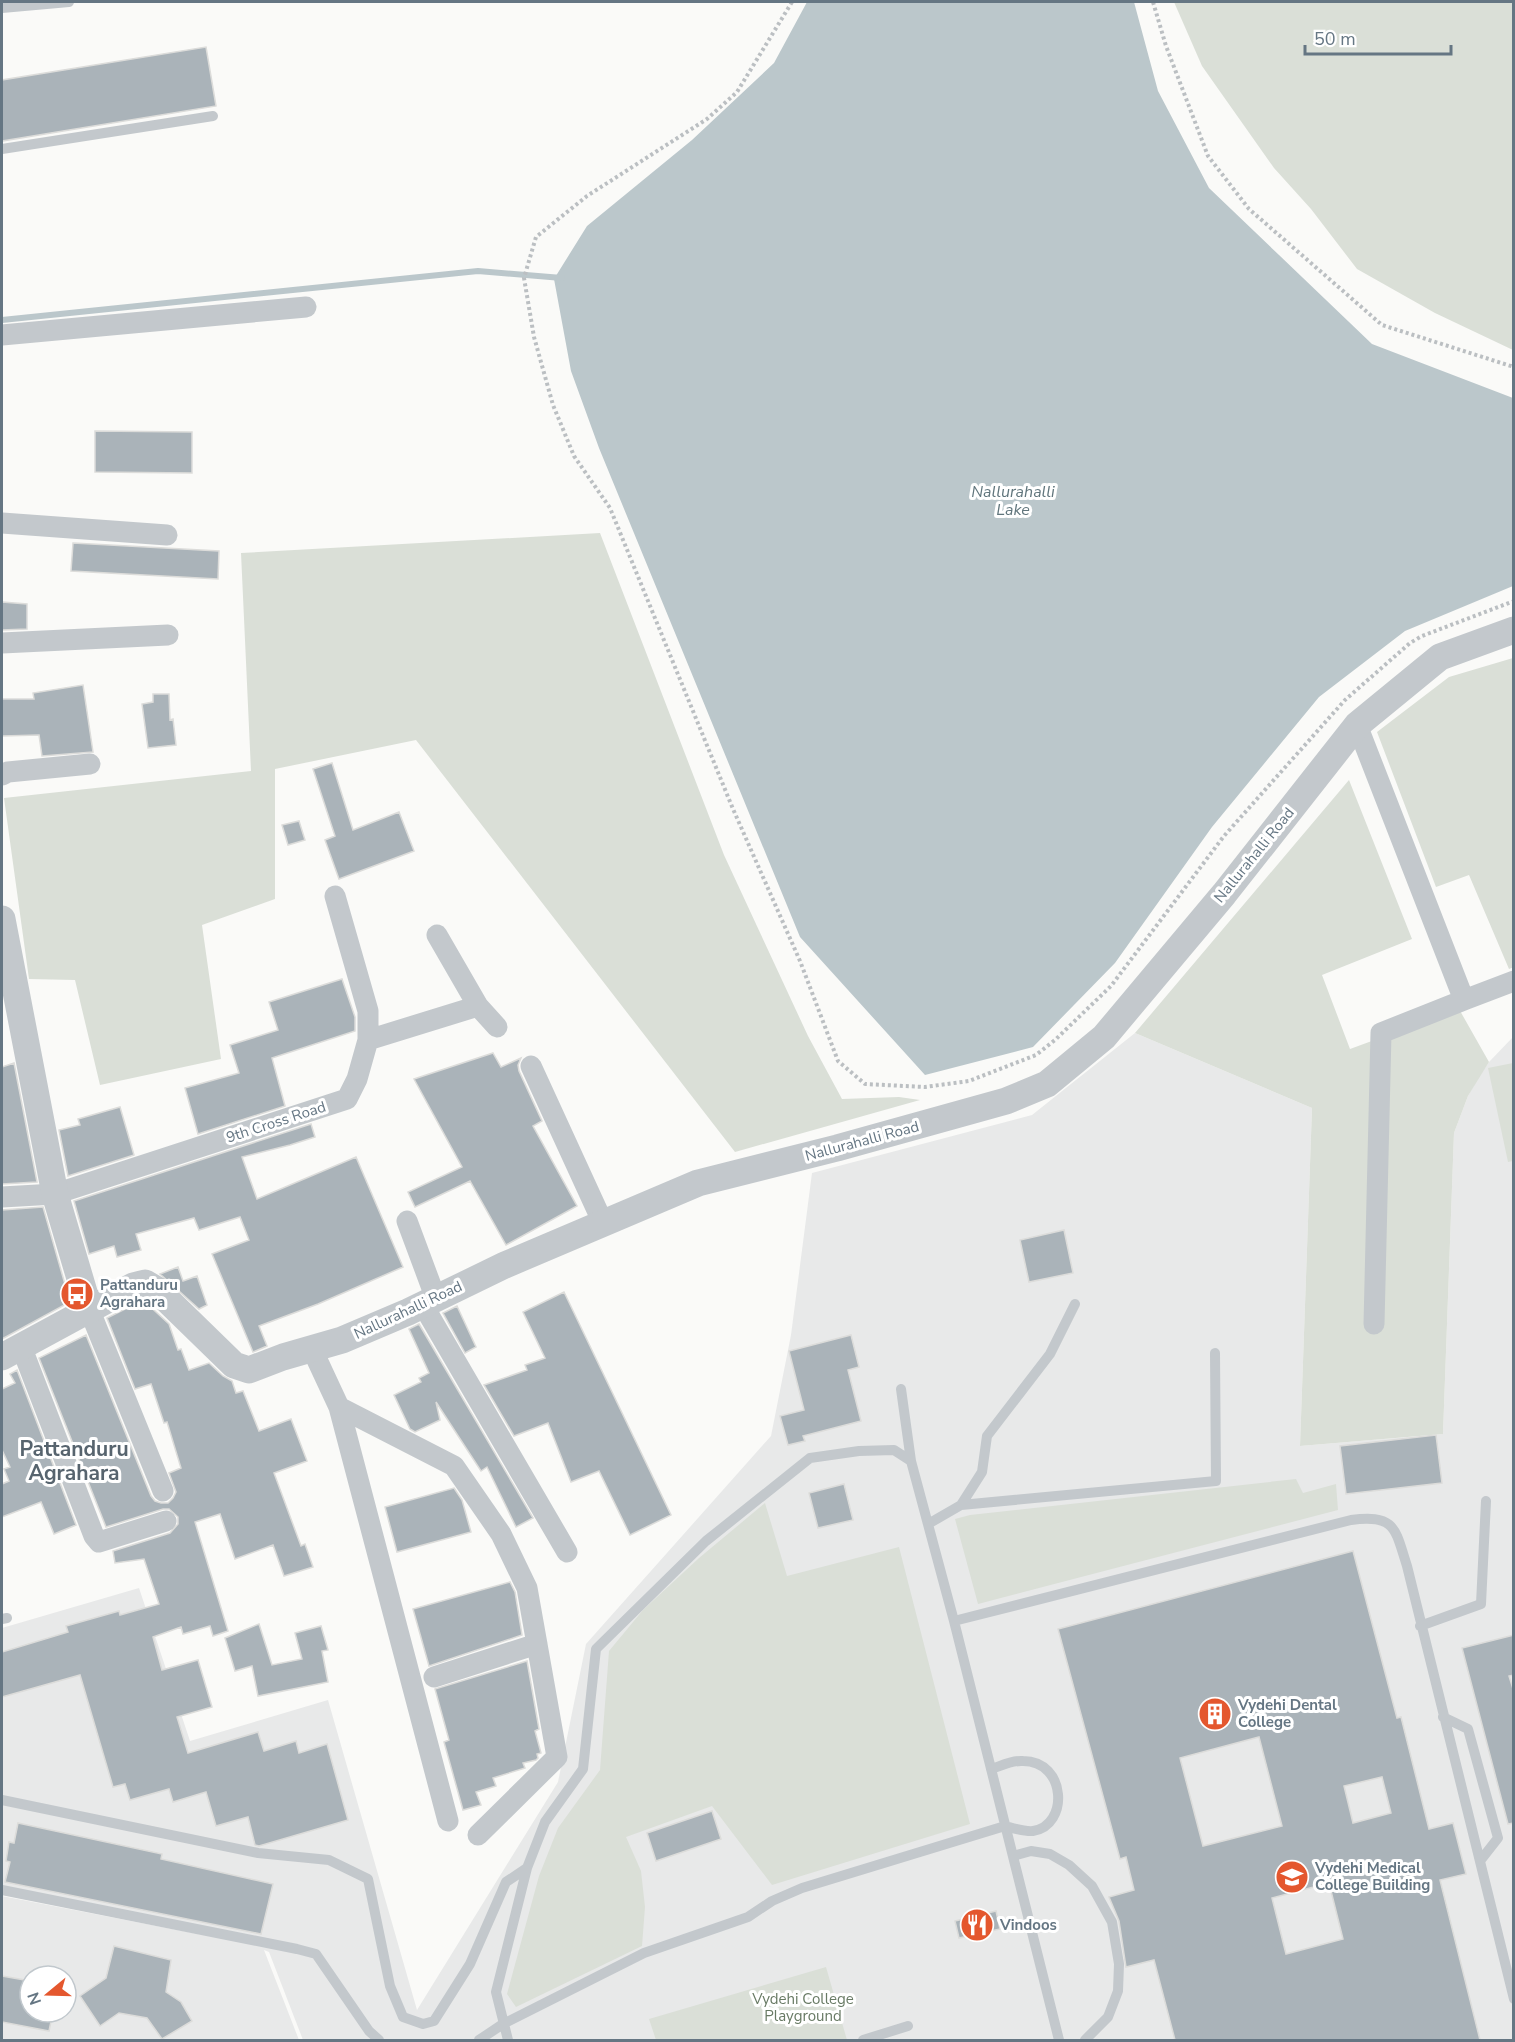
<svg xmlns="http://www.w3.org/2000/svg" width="1515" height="2042" viewBox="0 0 1515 2042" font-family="'Nunito Sans',sans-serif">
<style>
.built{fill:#e8e9e9;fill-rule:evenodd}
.green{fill:#dadfd7}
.water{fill:#bbc7cb}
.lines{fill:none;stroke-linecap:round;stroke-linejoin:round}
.stream{stroke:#bbc7cb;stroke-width:6}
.building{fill:#aab3b9;stroke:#dcdcda;stroke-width:1.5;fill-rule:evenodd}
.path{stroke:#bbbfc2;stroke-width:4;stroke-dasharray:3 3;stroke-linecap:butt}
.service{stroke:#c3c8cc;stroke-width:10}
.minor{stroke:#c3c8cc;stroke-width:21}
.tertiary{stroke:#c3c8cc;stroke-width:27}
.labels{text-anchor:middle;stroke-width:6;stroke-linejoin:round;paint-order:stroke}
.street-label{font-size:15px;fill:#657683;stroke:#fff}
.poi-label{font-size:15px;font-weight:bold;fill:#657683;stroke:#fff;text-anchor:start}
.park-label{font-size:15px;fill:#687a64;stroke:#fff}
.water-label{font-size:16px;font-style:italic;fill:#60757c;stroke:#fff}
.district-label{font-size:21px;font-weight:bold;fill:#57646e;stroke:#fff}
</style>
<rect width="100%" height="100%" fill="#fafaf8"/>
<path class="built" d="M1135,1033L1312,1108L1300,1446L1443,1434L1454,1133L1468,1096L1478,1078L1489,1062L1513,1037V2040H303L269,1952L264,1950L299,2040H2V1896L203,1935L2,1891V1628L139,1588L190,1741L328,1700L417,2010L558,1782L586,1644L771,1436L791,1335L812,1173L1032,1115ZM30,1976H66V2012H30Z"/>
<path class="green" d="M1174,2H1513V350L1435,313L1357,269L1311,209L1274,168L1202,66Z
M600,533L724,855L808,1036L842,1099L899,1097L920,1100L735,1152L416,740L275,769V899L202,925L221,1059L100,1085L75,980L29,979L4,798L251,771L241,553Z
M1513,658L1514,967L1509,969L1469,875L1436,887L1377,732L1449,677Z
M1349,780L1412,939L1322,975L1350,1049L1459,1009L1489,1062L1468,1096L1454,1133L1443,1434L1300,1446L1312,1108L1135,1033Z
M1513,1063V1161L1508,1162L1488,1068Z
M1296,1479L1303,1493L1336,1484L1338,1510L978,1604L955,1519L970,1515Z
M765,1503L787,1576L899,1547L970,1824L772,1885L712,1806L626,1837L641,1871L645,1907L642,1946L516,2007L507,1994L539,1876L558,1828L600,1770L609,1651L643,1610L699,1558Z
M826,1967L847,2040H656L649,2019Z"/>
<path class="water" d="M807,2H1134L1158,91L1209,188L1372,344L1513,398V586L1405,631L1319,697L1212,827L1115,963L1033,1047L925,1075L800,937L599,448L571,371L554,279L587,226L692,140L774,63Z"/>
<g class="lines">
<path class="stream" d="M2,320L478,271L562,278"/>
</g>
<path class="building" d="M206,47L216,106L2,141V80Z
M95,431L192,432V473L95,472Z
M73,543L219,551L218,579L71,571Z
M2,602L27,604V629L2,630Z
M83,685L93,752L42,756L39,735L2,736V699H34L33,693Z
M153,694H169L170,720L173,719L176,745L148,748L142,704L153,702Z
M332,763L353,830L399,812L414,851L339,879L325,840L335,836L313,769Z
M299,821L305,840L288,845L282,825Z
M342,979L355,1017V1031L272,1058L285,1106L198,1134L185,1088L239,1073L230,1045L278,1030L269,1002Z
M493,1053L501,1067L521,1058L518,1065L519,1071L542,1121L533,1126L577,1206L506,1245L470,1181L415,1207L408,1192L462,1167L414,1079Z
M14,1063L37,1182L2,1184V1067Z
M120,1107L134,1155L68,1176L59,1130L80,1125L78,1119Z
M311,1124L315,1137L290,1145L242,1157L257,1199L356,1157L403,1267L318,1304L259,1326L267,1346L253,1352L212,1254L249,1240L240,1217L199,1230L194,1218L136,1234L141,1250L117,1257L114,1246L89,1254L74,1201Z
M43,1207L70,1302L2,1339V1210Z
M1064,1230L1073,1273L1029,1282L1020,1240Z
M178,1267L183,1281L197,1276L207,1305L199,1309L160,1274Z
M564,1292L671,1515L630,1535L599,1471L571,1482L548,1423L514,1436L484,1385L527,1370L525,1365L545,1358L523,1312Z
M143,1300L169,1324L178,1350L181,1349L189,1370L209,1363L223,1376L232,1381L236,1393L243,1391L259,1431L291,1419L307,1461L274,1473L301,1546L305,1544L313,1567L284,1576L273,1545L235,1559L220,1514L195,1522L228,1631L213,1636L210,1626L183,1634L181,1627L153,1637L162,1670L198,1660L212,1707L177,1717L188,1753L258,1732L264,1751L296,1741L299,1753L327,1744L348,1820L259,1846L255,1845L248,1817L216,1826L206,1792L173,1802L169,1789L130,1800L125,1784L113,1787L80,1675L2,1697V1652L68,1632L66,1626L119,1611L120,1615L159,1604L144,1559L115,1563L113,1551L170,1533L178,1524V1517L169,1509H163L106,1527L39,1358L86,1335L151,1496L155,1501L161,1503H168L173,1498L176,1492L169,1473L181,1468L167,1422L164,1423L151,1384L135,1389L107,1318Z
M457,1306L476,1347L465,1353L443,1313Z
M419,1324L533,1518L516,1527L487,1467L481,1471L436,1402L440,1420L415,1432L410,1429L394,1395L421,1382L419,1378L429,1373L409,1329Z
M851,1335L859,1367L848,1370L861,1421L803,1436L805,1441L788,1445L780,1416L804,1410L789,1351Z
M17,1370L76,1525L54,1534L41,1502L2,1517V1484L9,1481L4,1469L10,1467L2,1450V1389L15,1383L10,1374Z
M1436,1435L1442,1483L1346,1494L1340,1446Z
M844,1484L853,1520L818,1528L809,1493Z
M454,1488L462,1500L471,1532L397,1552L385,1507Z
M1353,1551L1397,1718L1401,1717L1429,1829L1453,1823L1466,1874L1440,1880L1480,2040H1175L1154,1960L1126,1967L1119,1921L1109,1897L1134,1890L1126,1857L1120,1859L1058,1629ZM1259,1737L1282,1826L1203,1846L1180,1758ZM1382,1777L1391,1813L1353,1823L1344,1786ZM1329,1883L1343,1939L1286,1954L1272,1898Z
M510,1582L515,1592L522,1635L429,1666L413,1609Z
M259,1624L272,1665L302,1659L295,1633L321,1626L328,1650L322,1651L328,1682L258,1696L252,1666L235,1671L225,1638Z
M1514,1635V1675L1509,1676L1514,1692V1823L1508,1824L1462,1648Z
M527,1661L539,1729L535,1731L541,1753L537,1754L538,1758L536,1760L523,1763L525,1768L493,1778L496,1786L476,1792L481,1805L463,1810L444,1742L449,1740L435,1689Z
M712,1811L721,1839L656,1861L647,1833Z
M18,1823L162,1854L161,1859L273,1884L261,1934L5,1882L10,1862L6,1861L9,1842L14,1843Z
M996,1911L1000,1929L959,1938L955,1921Z
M114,1946L171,1960L166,1992L181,2002L192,2021L162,2039L147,2018L119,2013L100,2026L80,1996L106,1978Z
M2,1976L30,1981V2012H53L49,2031L2,2022Z"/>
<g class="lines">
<path class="path" d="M792,2L737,92L707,119L587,196L536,237L524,278L534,337L553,405L574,456L610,508L733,809L800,961L838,1061L865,1084L925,1087L969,1081L1036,1055L1055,1040L1111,986L1224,836L1345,700L1410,643L1422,636L1514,601
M1153,2L1166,46L1208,156L1249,209L1382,325L1514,367"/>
<path class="service" d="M2,8L69,2
M2,149L213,116
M901,1389L911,1461
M961,1505L982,1472L987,1436L1050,1354L1075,1304
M928,1524L961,1505L1216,1481L1215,1353
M2,1619L7,1618
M954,1621L1351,1520C1396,1514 1395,1529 1407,1566L1514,1999
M1420,1626L1481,1604L1486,1501
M1443,1717L1468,1729L1498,1838L1480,1861
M2,1800L258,1853L329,1860L368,1879L390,1986L403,2017L423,2024L434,2021L470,1964L506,1882L527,1868L545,1822L583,1769L596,1649L706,1541L810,1458L859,1451L894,1450L911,1461L954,1621L1059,2040
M1013,1856L1031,1851L1050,1854L1069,1865L1092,1886L1112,1922L1119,1964L1118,1991L1108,2017L1085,2040
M2,1890L297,1949L316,1954L369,2031L379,2040
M479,2040L503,2024L644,1953L748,1917L772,1901L802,1888L1005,1826C1013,1828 1025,1832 1033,1831C1069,1826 1067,1761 1023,1761C1012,1760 1001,1766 991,1769
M508,2040L496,1992L527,1868
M863,2040L908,2026"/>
<path class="minor" d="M2,335L306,307
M2,523L167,535
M2,643L168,635
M1357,725L1464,1000L1381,1033L1374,1324
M2,775L8,772L90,764
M437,935L478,1006
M1464,1000L1514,981
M368,1040L478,1006L497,1027
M531,1066L603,1223
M2,1197L55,1194L347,1099L357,1079L368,1040V1011L335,896
M407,1221L436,1299
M423,1305L567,1552
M89,1309L163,1491
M21,1346L94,1536L99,1542L166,1521
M312,1349L339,1407L448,1821
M339,1407L454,1466L501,1534L527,1588L557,1757L478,1835
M434,1677L537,1644"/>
<path class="tertiary" d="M2,919L55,1194L89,1309
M2,1357L133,1286L145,1283L157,1290L234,1365L249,1370L283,1357L342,1340L408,1312L505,1265L698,1183L837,1148L1006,1101L1047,1084L1104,1037L1224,894L1357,725L1440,657L1514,630"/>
</g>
<defs>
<g id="bus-disc" transform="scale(1.725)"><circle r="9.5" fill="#e4572e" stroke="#fff"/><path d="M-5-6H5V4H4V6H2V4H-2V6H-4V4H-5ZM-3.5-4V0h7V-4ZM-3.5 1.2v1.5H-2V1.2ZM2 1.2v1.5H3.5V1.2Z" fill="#fff"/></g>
<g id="building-disc" transform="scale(1.725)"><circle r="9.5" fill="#e4572e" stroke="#fff"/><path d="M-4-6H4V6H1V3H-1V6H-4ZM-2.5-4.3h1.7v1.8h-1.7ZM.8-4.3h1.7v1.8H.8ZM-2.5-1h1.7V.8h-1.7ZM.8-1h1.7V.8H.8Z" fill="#fff"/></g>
<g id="university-disc" transform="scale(1.725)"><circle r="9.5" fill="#e4572e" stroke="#fff"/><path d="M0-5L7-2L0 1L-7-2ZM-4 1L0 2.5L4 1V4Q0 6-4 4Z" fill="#fff"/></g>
<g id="restaurant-disc" transform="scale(1.725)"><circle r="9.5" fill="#e4572e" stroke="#fff"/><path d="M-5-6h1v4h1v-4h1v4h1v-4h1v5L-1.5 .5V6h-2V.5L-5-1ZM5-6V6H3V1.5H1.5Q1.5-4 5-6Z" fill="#fff"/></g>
</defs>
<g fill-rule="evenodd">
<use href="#bus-disc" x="77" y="1294"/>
<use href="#building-disc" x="1215" y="1714"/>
<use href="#university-disc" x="1292" y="1877"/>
<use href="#restaurant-disc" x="977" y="1925"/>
</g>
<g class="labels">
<g class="street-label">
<text transform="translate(1254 855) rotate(-51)" y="5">Nallurahalli Road</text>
<text transform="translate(276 1122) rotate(-18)" y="5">9th Cross Road</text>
<text transform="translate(862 1141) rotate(-15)" y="5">Nallurahalli Road</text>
<text transform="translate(408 1310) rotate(-25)" y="5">Nallurahalli Road</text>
</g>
<g class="poi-label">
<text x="100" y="1290">Pattanduru<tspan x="100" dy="17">Agrahara</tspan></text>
<text x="1238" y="1710">Vydehi Dental<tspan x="1238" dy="17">College</tspan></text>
<text x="1315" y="1873">Vydehi Medical<tspan x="1315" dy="17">College Building</tspan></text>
<text x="1000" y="1930">Vindoos</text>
</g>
<g class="park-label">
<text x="803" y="2004">Vydehi College<tspan x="803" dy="17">Playground</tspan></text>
</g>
<g class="water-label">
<text x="1013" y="497">Nallurahalli<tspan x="1013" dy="18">Lake</tspan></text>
</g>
<g class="district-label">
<text x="74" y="1456">Pattanduru<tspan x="74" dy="24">Agrahara</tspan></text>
</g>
</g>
<rect width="1515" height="2042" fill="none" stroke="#657683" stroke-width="6"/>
<g transform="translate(48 1994) rotate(251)"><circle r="28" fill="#ffffff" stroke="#c1c8cd" stroke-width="1.5"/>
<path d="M0-4.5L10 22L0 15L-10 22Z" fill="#e4572e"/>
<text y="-9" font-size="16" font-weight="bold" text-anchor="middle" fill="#657683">N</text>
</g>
<path d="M1305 45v9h146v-9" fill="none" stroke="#657683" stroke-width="3"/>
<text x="1314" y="45" font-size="18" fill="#657683" stroke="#ffffff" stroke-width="4.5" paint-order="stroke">50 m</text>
</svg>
